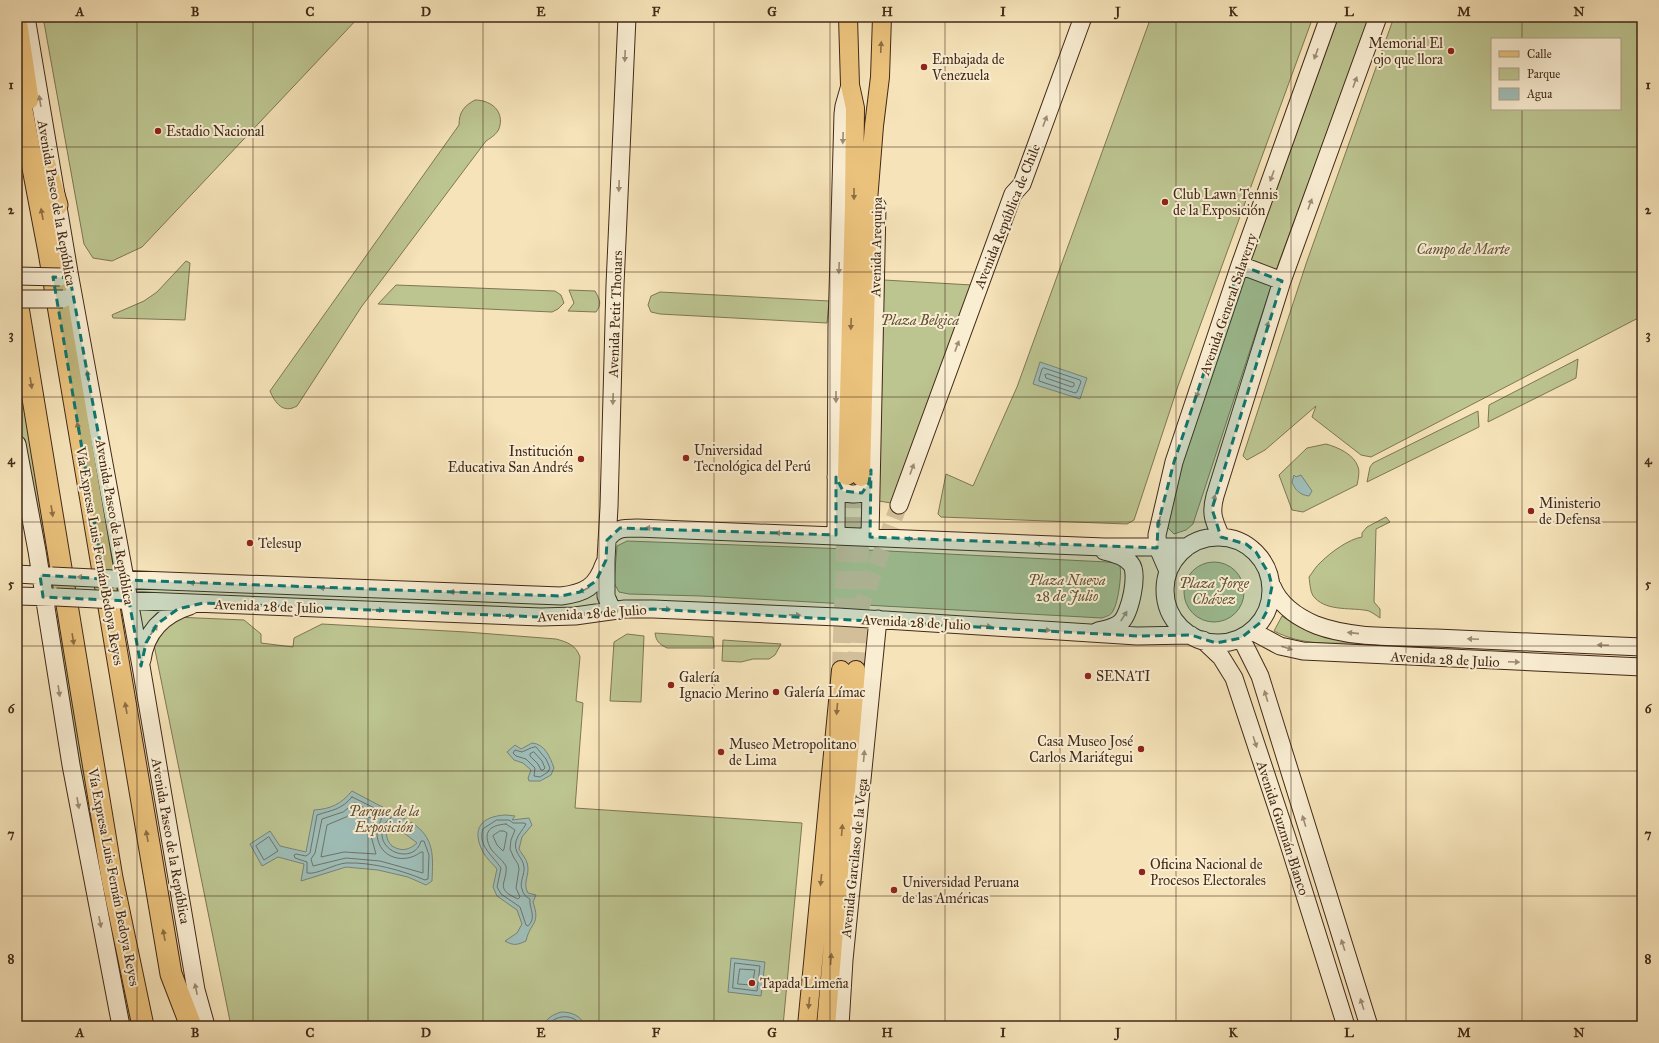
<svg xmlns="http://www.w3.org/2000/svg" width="1659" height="1043" viewBox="0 0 1659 1043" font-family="'IM FELL Great Primer',serif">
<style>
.green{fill:#bcc490;stroke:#7f7654;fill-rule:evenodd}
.water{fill:#9ebdb7;stroke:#798277}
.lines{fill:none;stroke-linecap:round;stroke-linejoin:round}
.shore{stroke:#707367;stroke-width:1}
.secondary-tunnel{stroke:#d2be99;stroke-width:17;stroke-dasharray:17 8;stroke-linecap:butt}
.primary-tunnel{stroke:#d2be99;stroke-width:18;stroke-dasharray:18 9;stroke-linecap:butt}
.secondary-casing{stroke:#422917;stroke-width:19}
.primary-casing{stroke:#422917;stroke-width:20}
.motorway-casing{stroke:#422917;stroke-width:23}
.secondary{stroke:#f9edd2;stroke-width:17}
.primary{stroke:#ebc27c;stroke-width:18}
.motorway{stroke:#ebc27c;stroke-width:21}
.secondary-bridge-casing{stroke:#422917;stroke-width:19;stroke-linecap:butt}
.secondary-bridge{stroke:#f9edd2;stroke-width:17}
.oneway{fill:#8e6e44}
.oneway2{fill:#9e8b74}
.marked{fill:#0f766e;fill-opacity:0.2;stroke:#0f766e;stroke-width:3;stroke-dasharray:8 5;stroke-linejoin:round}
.grid{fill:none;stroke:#422917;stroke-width:1;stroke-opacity:0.55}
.poi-dot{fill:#8f2418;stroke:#f9edd2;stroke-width:1.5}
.labels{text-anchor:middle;stroke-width:4;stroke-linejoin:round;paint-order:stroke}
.poi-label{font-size:14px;fill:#422917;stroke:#f9edd2;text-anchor:start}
.street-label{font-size:14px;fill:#422917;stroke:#f9edd2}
.park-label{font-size:14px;font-style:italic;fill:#605035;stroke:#f9edd2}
.neatline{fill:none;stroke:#422917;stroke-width:1.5}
.grid-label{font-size:13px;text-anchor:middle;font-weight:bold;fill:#422917}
</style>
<rect width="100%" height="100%" fill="#f6e3b9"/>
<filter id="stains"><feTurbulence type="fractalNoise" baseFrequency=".005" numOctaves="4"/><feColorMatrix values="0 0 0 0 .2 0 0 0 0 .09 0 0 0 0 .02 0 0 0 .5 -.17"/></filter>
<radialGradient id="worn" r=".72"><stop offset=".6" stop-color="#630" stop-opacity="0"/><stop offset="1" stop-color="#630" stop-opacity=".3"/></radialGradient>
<path class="green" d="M43,17H359L142,247L112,261L93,258L84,244Z
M1151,17H1313L1178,386L1134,520L1127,524L941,517L938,514L946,474L973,486L1017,387Z
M1338,17H1370L1279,262L1193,524L1186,530L1174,534L1167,527V508L1240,283L1264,224Z
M1394,17H1642V316L1371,457L1361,455L1312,417L1316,406L1265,450L1247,460L1243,456L1306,264ZM1492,39H1620V109H1492Z
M475,100C489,100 503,109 500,125C499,133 492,137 486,141L362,306L297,406C283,414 275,403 270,391L459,125C459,112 464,106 475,100Z
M186,261L190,263L185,320L113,318L112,315L114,314L144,301L157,292Z
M884,280L972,285L891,503L879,501Z
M396,285L555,291L561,295L564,303L558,309L552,312L378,304Z
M569,290L595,291C600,300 602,304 596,312L568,311L574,303Z
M660,292L829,301L827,323L660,314L651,312L648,305L651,296Z
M17,350L53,562H43L20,434L17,419Z
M1578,359L1576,378L1488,422L1489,405Z
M1478,411L1479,427L1367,482L1370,467L1373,463Z
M1326,444C1337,447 1354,454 1358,467C1360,472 1358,480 1357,485L1303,512L1292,510L1279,475L1307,448Z
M1386,517L1390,522L1376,529L1374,602L1380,609V618C1377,616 1373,613 1369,611C1353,607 1328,612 1315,598C1310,594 1310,583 1309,577C1313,572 1316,566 1321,562C1331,552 1349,539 1362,537V533L1367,527Z
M627,541L848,549L1107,562L1116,563L1120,566C1122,575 1118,603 1113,611C1110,616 1107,616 1102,618L701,596L629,594L619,592L614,583L617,546Z
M1184 592a30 30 0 1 1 60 0a30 30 0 1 1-60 0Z
M53,616L63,617L136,1026H127Z
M1282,616C1306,634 1332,639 1361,643C1329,643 1303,646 1274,631Z
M175,617L244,620L261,634V643L293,647L294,638L322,624L466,632L556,639C567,642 576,645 580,657L576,701L583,703L575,808L802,823L783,1026H231L153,640Z
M655,633L713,637L714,648H667C659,644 656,641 655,633Z
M627,634L644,636L641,702L610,701L614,642Z
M723,640L781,644L775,655L769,659H753L741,662L722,661Z"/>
<path class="water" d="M1040,362L1087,378L1080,399L1033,384Z
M1294,475L1296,477L1301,475L1312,491L1309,496C1300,495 1295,490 1292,482Z
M532,743C545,744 550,757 554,768L551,775L540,781H529L528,778L531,770L523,763L514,760L507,752L515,745L521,749Z
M352,791L407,820L400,830L390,823C385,831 385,839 392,846C402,852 409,850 417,843L404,833L411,822C435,838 433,855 432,881L426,885L408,877L378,870L346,867L301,881L304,864L278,857L262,866L250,844L270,831L280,846L306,852L314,810C331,809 341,804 352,791Z
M506,815L515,816L512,820L529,818L532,825L522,837L519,849C523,856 528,860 528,869C528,878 523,884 528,893L536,895L533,902C541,925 530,922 526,941C517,945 514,946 505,941L517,933L522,924L517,910L497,896L493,887L497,869C493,864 486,858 483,852C471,829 481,816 506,815Z
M731,958L765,962L761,996L728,992Z
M561,1012C573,1012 580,1016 586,1026H543C547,1018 552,1015 561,1012Z"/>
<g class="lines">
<path class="shore" d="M1044,368L1080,380L1081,382L1077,392L1075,393L1039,381V379L1042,369Z
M1048,374L1074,383V386L1072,387L1046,378L1045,375Z
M536,747L546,759L550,768L548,772L540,777L534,776L535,768L526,759L516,756L513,753L515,750L522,752L531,748Z
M534,752L542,761L545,768L543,770H541L538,764L530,756V754Z
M352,797L391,816V818C387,820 385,823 383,827C375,853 415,865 421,841H424L429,855L428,879L425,880C401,870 372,862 346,863C334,864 317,875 307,873V862L295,858L294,855L296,854L306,856L310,853L317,815C332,810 341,810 352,797Z
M355,803L382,817C380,823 377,828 377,835C379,858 404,865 421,852H423V873L380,861L346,858L313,866L311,859L315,853L322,819L343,812Z
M356,810L374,820L371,836L376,854L344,852L321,857L327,825L346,817Z
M497,820H509L513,823H524L526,824C523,830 518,834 516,841C513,853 523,857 524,867C525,874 519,883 522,889C523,894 526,897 530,899C529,909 537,917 528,926L526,925L520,907L501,894L497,887L501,868C493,856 477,845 483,829Z
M506,824L515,830L511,840L510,849L514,858L518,864L519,869L516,888L520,897L518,899C493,888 508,883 506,866C502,859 495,855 491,849C482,833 489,825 506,824Z
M500,831H504L507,833L504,849L503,851L497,845L493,836Z
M269,837L278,851L264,860L256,846Z
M735,963L760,966L757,991L733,988Z
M740,969L755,970L752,985L738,984Z
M547,1026C556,1014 573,1013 582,1026"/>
<path class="secondary-tunnel" d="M859,612L899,505"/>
<path class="primary-tunnel" d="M841,670L847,477
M856,670L859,612L861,478"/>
<g class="secondary-casing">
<path id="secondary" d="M26,17L70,278L141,666L196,990L206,1026
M1240,265L1282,281
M17,444L37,551L71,765L121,1026
M836,477C837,481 838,486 841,489C844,492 848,494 852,494C864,495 869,486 870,476
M899,505L1013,194L1022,184L1083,17
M836,535L837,327L843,114L844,106L850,85
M1165 590a53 53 0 1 1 106 0a53 53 0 1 1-106 0Z
M870,537L877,206
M1221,537C1214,521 1210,514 1215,496L1282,281L1378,17
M607,540C615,528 623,528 637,528L1104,547H1187
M1168,571L1158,548L1157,535L1174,462L1240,265L1329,17
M17,574L51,576
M114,579L561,596C585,593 596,587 604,564
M1272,586C1280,606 1297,617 1316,625C1353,639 1397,636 1436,638C1505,641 1573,644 1642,647
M17,596L54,597
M117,600L541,617L575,616L625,609H653L838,617L1137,636L1191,635
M612,610L606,596V560L609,507L615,285L627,17
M1098,631C1106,629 1115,628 1121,622C1130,613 1139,574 1131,564C1125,556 1113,553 1104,551
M1252,631L1280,646L1303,651L1642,667
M1241,638L1260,676L1369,1026
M1203,640L1221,657L1234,678L1287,838L1346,1026
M142,660C146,631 164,614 190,606
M840,1026L844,960L878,619"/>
</g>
<g class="primary-casing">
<path id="primary" d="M847,476L854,205L855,108L850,85L848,17
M861,477L868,201L874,126L880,77L882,17
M807,1026L841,670
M826,1026L856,670"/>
</g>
<g class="motorway-casing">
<path id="motorway" d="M17,26L28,99
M17,84L49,252L171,974L191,1026
M43,158L57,205
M17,301L112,878L143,1026"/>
</g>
<use href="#secondary" class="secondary"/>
<use href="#primary" class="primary"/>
<use href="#motorway" class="motorway"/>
<g class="secondary-bridge-casing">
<path id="secondary-bridge" d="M17,276L60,277
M17,299H63
M52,576L114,579
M56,597L117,600"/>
</g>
<use href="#secondary-bridge" class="secondary-bridge"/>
</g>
<defs><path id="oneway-solid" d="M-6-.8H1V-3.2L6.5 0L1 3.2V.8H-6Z"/></defs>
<g class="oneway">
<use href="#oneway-solid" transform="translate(881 47) rotate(-87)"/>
<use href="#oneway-solid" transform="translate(854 194) rotate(90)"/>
<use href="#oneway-solid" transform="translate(42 214) rotate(-101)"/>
<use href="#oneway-solid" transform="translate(851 324) rotate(92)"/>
<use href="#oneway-solid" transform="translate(31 383) rotate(81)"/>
<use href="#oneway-solid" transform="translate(78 428) rotate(-100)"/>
<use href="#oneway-solid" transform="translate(52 511) rotate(81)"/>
<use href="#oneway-solid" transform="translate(73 639) rotate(81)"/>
<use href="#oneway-solid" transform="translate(126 708) rotate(-100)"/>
<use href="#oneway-solid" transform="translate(837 709) rotate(95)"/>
<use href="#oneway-solid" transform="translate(842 830) rotate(-85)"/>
<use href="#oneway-solid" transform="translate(147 836) rotate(-100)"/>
<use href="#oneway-solid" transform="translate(821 880) rotate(96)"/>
<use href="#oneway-solid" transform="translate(164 935) rotate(-100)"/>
<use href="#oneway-solid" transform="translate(831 959) rotate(-85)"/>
<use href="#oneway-solid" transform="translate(809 1003) rotate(96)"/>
</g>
<g class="oneway2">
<use href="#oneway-solid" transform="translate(1316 54) rotate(110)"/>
<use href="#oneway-solid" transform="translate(625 56) rotate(92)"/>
<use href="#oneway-solid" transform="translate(1355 82) rotate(-70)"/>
<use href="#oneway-solid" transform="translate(40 101) rotate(-99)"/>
<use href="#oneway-solid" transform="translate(1045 121) rotate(-70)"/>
<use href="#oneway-solid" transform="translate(843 138) rotate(92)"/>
<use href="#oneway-solid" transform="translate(1272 176) rotate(110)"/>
<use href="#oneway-solid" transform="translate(619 186) rotate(92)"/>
<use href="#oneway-solid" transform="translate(1310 204) rotate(-70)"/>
<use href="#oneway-solid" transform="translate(839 268) rotate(92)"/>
<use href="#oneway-solid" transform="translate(1267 327) rotate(-72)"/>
<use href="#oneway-solid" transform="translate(957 346) rotate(-70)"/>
<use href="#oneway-solid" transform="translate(88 376) rotate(-100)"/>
<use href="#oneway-solid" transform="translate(1198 392) rotate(109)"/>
<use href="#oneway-solid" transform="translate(836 397) rotate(90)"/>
<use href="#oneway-solid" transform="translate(613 399) rotate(92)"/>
<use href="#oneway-solid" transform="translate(912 469) rotate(-70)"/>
<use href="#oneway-solid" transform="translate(1214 500) rotate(-76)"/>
<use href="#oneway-solid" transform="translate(1159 522) rotate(102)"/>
<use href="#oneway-solid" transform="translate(651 528) rotate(-178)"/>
<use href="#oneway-solid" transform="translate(781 533) rotate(-178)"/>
<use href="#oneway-solid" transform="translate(911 539) rotate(-178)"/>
<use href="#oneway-solid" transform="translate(1041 544) rotate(-178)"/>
<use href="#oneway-solid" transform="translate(83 577) rotate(-177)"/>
<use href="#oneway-solid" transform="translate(195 583) rotate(-178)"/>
<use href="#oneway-solid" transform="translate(325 588) rotate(-178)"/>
<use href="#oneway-solid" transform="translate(584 590) rotate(154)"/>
<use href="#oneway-solid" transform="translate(455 592) rotate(-178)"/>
<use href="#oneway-solid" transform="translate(665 609) rotate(2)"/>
<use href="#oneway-solid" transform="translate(378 610) rotate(2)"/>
<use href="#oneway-solid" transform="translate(795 615) rotate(2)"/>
<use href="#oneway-solid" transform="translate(508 616) rotate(2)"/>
<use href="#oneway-solid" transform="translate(1124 616) rotate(-58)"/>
<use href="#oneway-solid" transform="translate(986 626) rotate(4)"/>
<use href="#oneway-solid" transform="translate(154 630) rotate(-54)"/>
<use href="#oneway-solid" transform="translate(1045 630) rotate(4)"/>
<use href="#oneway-solid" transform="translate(1353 633) rotate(-174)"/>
<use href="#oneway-solid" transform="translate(1473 639) rotate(-177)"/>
<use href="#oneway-solid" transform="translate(1603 645) rotate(-177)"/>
<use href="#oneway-solid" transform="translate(1287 648) rotate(17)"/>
<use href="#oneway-solid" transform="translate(1514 662) rotate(3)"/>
<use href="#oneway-solid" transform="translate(59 691) rotate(81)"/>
<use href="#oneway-solid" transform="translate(1266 696) rotate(-107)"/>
<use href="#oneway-solid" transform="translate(1255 742) rotate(72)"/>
<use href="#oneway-solid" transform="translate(864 756) rotate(-85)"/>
<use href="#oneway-solid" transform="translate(78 803) rotate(80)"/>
<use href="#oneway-solid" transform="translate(1304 821) rotate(-107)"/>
<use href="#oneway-solid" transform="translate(100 922) rotate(79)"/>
<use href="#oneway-solid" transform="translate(1343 945) rotate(-108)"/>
<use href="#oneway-solid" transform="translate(196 989) rotate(-102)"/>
<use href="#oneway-solid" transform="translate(1362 1004) rotate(-108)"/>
</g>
<path class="marked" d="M1240,265L1282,281L1212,509L1221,537L1246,544L1256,552L1269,574L1272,586L1267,611L1261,622L1241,638L1216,643L1191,635L1137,636L653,609L541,617L203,603L178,609L157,624L146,643L141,666L129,601L43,597L40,575L104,579L53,277L70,278L125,580L561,596L580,592L596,581L606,560L607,540L620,528L836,535V477L843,491L862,493L869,483L871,470L870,537L1157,548L1158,524L1174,462Z"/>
<path class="grid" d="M137,17V1026M253,17V1026M368,17V1026M483,17V1026M599,17V1026M714,17V1026M830,17V1026M945,17V1026M1060,17V1026M1176,17V1026M1291,17V1026M1406,17V1026M1522,17V39M1522,109V1026M17,147H1642M17,272H1642M17,397H1642M17,522H1642M17,646H1642M17,771H1642M17,896H1642"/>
<g class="poi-dot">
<circle cx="1451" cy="51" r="4"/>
<circle cx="924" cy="67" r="4"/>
<circle cx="158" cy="131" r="4"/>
<circle cx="1165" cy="202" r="4"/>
<circle cx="686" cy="458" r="4"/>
<circle cx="581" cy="459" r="4"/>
<circle cx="1531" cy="511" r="4"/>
<circle cx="250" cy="543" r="4"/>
<circle cx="1088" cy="676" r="4"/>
<circle cx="671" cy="685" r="4"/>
<circle cx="776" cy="692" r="4"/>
<circle cx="1141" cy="749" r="4"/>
<circle cx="721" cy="752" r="4"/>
<circle cx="1142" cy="872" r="4"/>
<circle cx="894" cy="890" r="4"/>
<circle cx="752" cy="983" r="4"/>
</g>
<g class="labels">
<g class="poi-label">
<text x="1443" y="48" text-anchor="end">Memorial El<tspan x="1443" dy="16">ojo que llora</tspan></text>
<text x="932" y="64">Embajada de<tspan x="932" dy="16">Venezuela</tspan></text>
<text x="166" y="136">Estadio Nacional</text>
<text x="1173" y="199">Club Lawn Tennis<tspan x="1173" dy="16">de la Exposición</tspan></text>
<text x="694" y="455">Universidad<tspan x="694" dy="16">Tecnológica del Perú</tspan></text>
<text x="573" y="456" text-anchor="end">Institución<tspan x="573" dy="16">Educativa San Andrés</tspan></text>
<text x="1539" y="508">Ministerio<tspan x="1539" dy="16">de Defensa</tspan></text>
<text x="258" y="548">Telesup</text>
<text x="1096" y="681">SENATI</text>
<text x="679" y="682">Galería<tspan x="679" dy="16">Ignacio Merino</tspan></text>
<text x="784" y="697">Galería Límac</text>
<text x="1133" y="746" text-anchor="end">Casa Museo José<tspan x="1133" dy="16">Carlos Mariátegui</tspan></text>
<text x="729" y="749">Museo Metropolitano<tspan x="729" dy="16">de Lima</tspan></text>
<text x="1150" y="869">Oficina Nacional de<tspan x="1150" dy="16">Procesos Electorales</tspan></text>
<text x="902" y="887">Universidad Peruana<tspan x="902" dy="16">de las Américas</tspan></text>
<text x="760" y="988">Tapada Limeña</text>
</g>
<g class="street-label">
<text transform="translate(57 203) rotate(80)" y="5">Avenida Paseo de la República</text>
<text transform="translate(1007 216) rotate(-68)" y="5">Avenida República de Chile</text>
<text transform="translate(876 247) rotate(-89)" y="5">Avenida Arequipa</text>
<text transform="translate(1228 304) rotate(-71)" y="5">Avenida General Salaverry</text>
<text transform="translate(615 314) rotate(-88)" y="5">Avenida Petit Thouars</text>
<text transform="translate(115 522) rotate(80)" y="5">Avenida Paseo de la República</text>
<text transform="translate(100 556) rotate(80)" y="5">Vía Expresa Luis Fernán Bedoya Reyes</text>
<text transform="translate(269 606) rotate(2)" y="5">Avenida 28 de Julio</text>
<text transform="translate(592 613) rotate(-4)" y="5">Avenida 28 de Julio</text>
<text transform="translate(916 622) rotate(3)" y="5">Avenida 28 de Julio</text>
<text transform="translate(1445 659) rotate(3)" y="5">Avenida 28 de Julio</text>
<text transform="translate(1283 828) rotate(72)" y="5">Avenida Guzmán Blanco</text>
<text transform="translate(171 841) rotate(80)" y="5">Avenida Paseo de la República</text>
<text transform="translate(854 858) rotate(-84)" y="5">Avenida Garcilaso de la Vega</text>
<text transform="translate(114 877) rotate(79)" y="5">Vía Expresa Luis Fernán Bedoya Reyes</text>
</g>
<g class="park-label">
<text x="1463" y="254">Campo de Marte</text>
<text x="920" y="325">Plaza Belgica</text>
<text x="1067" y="585">Plaza Nueva<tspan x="1067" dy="16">28 de Julio</tspan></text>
<text x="1214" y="588">Plaza Jorge<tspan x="1214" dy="16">Chávez</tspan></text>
<text x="384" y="816">Parque de la<tspan x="384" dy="16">Exposición</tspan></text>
</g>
</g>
<rect width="1659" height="1043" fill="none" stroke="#f6e3b9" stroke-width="44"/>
<rect x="1491" y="38" width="130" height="72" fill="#f9edd2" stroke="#b09f87"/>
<rect x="1499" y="51" width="20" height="6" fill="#ebc27c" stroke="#b09f87"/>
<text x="1527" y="58" font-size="12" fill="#422917">Calle</text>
<rect x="1499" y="68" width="20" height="12" fill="#bcc490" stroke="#b09f87"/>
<text x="1527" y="78" font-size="12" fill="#422917">Parque</text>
<rect x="1499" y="88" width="20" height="12" fill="#9ebdb7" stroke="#b09f87"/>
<text x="1527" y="98" font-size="12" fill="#422917">Agua</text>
<rect x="22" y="22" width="1615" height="999" class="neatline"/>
<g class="grid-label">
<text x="80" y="16">A</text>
<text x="195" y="16">B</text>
<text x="310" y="16">C</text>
<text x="426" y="16">D</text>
<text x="541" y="16">E</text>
<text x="656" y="16">F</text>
<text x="772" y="16">G</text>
<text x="887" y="16">H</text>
<text x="1003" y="16">I</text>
<text x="1118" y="16">J</text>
<text x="1233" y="16">K</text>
<text x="1349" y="16">L</text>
<text x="1464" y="16">M</text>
<text x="1579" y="16">N</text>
<text x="11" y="89">1</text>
<text x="1648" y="89">1</text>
<text x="11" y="214">2</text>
<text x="1648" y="214">2</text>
<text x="11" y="339">3</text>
<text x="1648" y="339">3</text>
<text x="11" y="464">4</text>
<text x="1648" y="464">4</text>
<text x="11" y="588">5</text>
<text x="1648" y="588">5</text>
<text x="11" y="713">6</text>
<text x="1648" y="713">6</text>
<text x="11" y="838">7</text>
<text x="1648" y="838">7</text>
<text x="11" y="963">8</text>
<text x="1648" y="963">8</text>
<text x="80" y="1037">A</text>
<text x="195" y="1037">B</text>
<text x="310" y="1037">C</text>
<text x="426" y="1037">D</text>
<text x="541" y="1037">E</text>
<text x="656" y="1037">F</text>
<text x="772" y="1037">G</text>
<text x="887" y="1037">H</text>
<text x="1003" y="1037">I</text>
<text x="1118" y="1037">J</text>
<text x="1233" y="1037">K</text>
<text x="1349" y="1037">L</text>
<text x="1464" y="1037">M</text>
<text x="1579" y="1037">N</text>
</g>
<rect width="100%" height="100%" filter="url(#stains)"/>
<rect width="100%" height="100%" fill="url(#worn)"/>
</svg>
